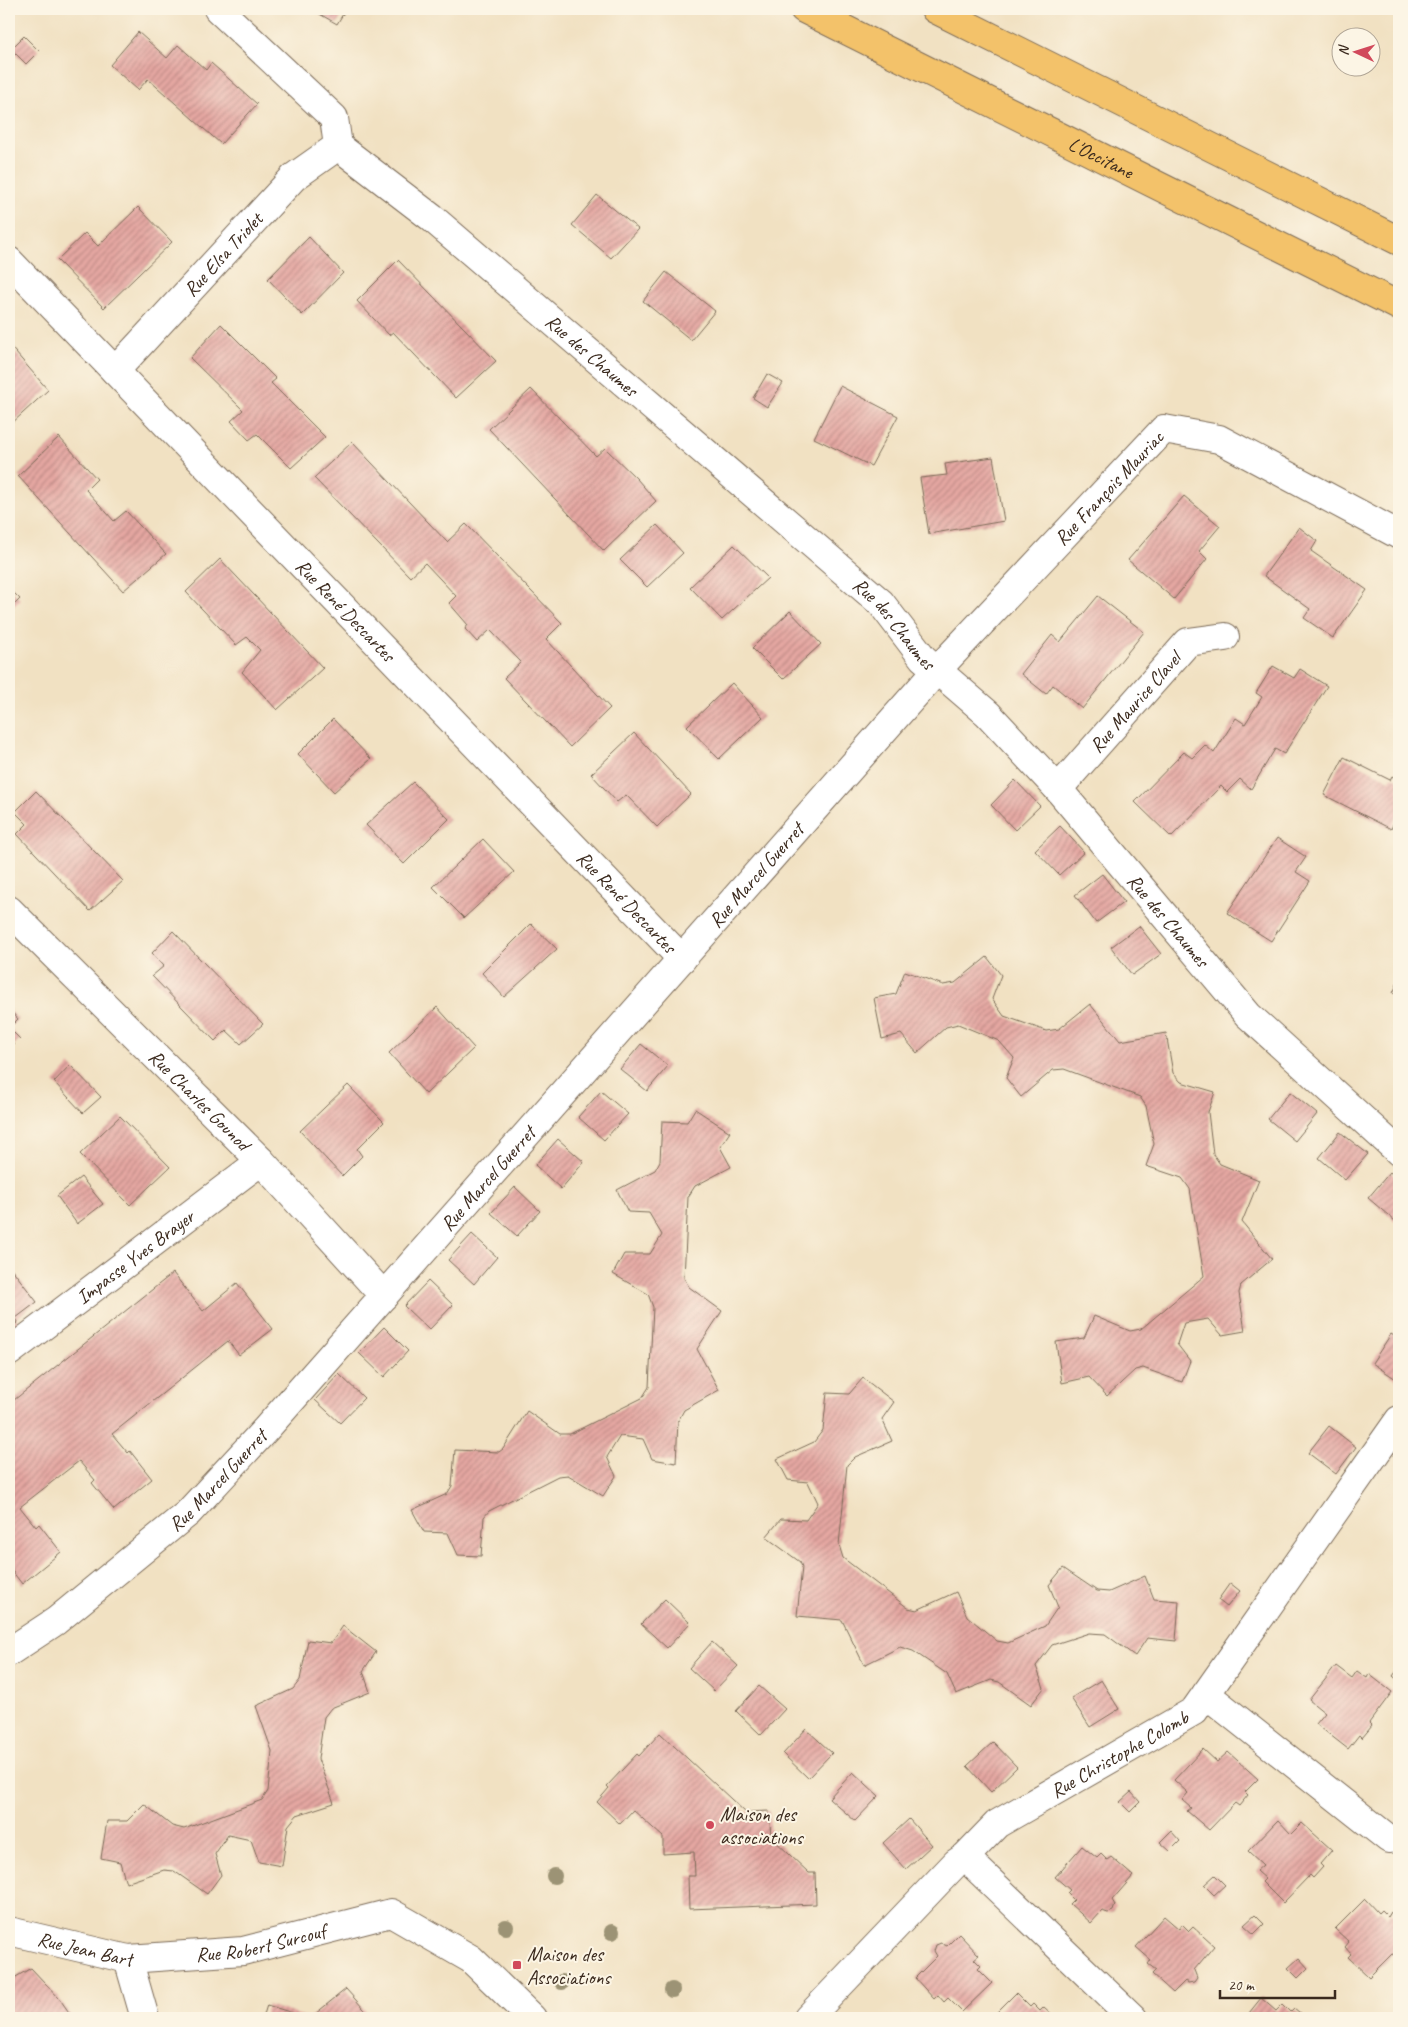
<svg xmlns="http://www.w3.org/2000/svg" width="1408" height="2027" viewBox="0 0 1408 2027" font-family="Caveat,sans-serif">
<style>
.building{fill:url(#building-hatch)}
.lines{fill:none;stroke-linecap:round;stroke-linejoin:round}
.minor-casing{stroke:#7b6a57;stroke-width:30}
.highway-casing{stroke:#7b6a57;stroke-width:30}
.minor{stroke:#fff;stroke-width:28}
.highway{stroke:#f3c26a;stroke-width:28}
.tree{fill:#9c9374}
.poi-dot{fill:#d1495b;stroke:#fcf5e5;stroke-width:2}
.labels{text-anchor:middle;stroke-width:4;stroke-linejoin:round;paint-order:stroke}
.street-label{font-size:20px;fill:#3b2a1e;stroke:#fcf5e5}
.poi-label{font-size:20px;fill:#3b2a1e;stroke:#fcf5e5;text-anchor:start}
</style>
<defs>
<pattern id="building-hatch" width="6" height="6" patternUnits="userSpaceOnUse" patternTransform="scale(1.25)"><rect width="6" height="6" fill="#e5a7a2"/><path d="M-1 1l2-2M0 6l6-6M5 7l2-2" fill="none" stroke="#bb8883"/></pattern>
</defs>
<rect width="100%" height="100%" fill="#fcf5e5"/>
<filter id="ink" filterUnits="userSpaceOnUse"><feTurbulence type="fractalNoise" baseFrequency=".02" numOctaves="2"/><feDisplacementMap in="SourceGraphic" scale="10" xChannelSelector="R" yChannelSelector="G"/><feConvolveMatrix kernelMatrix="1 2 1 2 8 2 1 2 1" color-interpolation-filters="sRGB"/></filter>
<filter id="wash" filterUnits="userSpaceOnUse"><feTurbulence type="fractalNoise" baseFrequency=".0096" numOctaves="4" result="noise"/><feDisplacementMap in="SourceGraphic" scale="20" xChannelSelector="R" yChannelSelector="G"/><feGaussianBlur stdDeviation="1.12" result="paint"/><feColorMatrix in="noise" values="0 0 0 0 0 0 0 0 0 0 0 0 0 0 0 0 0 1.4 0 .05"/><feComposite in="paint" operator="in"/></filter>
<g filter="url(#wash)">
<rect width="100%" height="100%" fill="#f1e1c2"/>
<g id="blocks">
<path class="building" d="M311,9H346L337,24Z
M138,32L167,58L178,45L206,70L211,63L257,104L221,144L148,79L138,90L110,65Z
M24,36L39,51L26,64L11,49Z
M597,195L638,229L611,258L572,225Z
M138,207L172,242L104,308L57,260L85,233L98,246Z
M309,237L343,273L302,315L268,279Z
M398,260L496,361L456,398L393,332L389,335L357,301Z
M666,272L715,311L691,340L643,301Z
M221,324L276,379L271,383L325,437L291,468L257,434L249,440L231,421L243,410L190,358Z
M9,345L48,390L10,425L9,423Z
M767,374L783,383L767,407L753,398Z
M840,386L898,416L871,466L814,438Z
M531,389L596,456L605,448L637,479L656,501L604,551L489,429Z
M59,437L97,479L86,490L99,504L114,521L126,511L166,554L123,591L18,476Z
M352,442L447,542L466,524L562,623L546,639L610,708L570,747L504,678L521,662L490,630L477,642L465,629L468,625L449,603L456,596L425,563L410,577L314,478Z
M993,457L1004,521L929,534L920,478L947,475L945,464Z
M1184,496L1220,526L1199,551L1207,559L1174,599L1128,560Z
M657,525L683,553L647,587L620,560Z
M1299,527L1317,541L1311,551L1367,590L1333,638L1304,618L1310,609L1264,576Z
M734,545L768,578L722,620L690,587Z
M220,559L323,668L277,710L242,672L260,650L247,637L236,645L186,592Z
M9,588L20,599L9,610Z
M1098,596L1144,632L1082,709L1053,685L1046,694L1021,674L1052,635L1060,642Z
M790,611L821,644L783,679L752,648Z
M1273,666L1294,678L1300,669L1327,686L1284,754L1275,749L1251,789L1240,779L1227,792L1221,786L1171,837L1135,802L1184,752L1192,758L1205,745L1214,753L1236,718L1245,724L1262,697L1256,693Z
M732,683L763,717L719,759L687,726Z
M333,719L371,759L334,792L298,754Z
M634,733L691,794L657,827L626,795L617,802L591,774Z
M1344,757L1390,780L1392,776L1399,780V812L1391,829L1324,795Z
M1015,780L1040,806L1015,830L991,805Z
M413,782L449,819L404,864L366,825Z
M36,791L123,881L90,911L17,834L27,824L15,812Z
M1060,826L1084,852L1059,875L1035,850Z
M1277,838L1306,857L1296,872L1310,881L1271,941L1227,913Z
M483,839L514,872L464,918L433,887Z
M1102,874L1124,902L1096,923L1075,895Z
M531,924L557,949L504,997L482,973Z
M1139,926L1161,954L1132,975L1111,947Z
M173,931L263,1024L241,1044L226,1030L215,1041L152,976L164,966L152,953Z
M987,957L1001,975L992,999L1004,1016L1046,1031L1059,1029L1090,1004L1120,1041L1166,1033L1173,1073L1181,1082L1215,1092L1208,1112L1213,1154L1220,1164L1259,1180L1242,1222L1272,1259L1241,1285L1239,1293L1245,1331L1222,1335L1208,1319L1184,1323L1177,1344L1190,1361L1182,1382L1143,1368L1135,1370L1107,1396L1089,1377L1062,1383L1056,1342L1084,1338L1094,1316L1130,1331L1141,1329L1204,1276L1190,1189L1182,1178L1146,1166L1154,1144L1146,1106L1140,1097L1064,1069L1053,1070L1021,1097L1006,1078L1014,1058L999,1041L958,1024L946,1027L917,1053L901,1034L882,1039L874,998L896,994L905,971L943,985L955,983Z
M1399,980V996L1393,993Z
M437,1007L474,1048L426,1094L389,1053Z
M9,1009L18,1019L9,1028L20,1039L9,1050Z
M641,1044L668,1066L647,1091L620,1069Z
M70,1065L101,1097L83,1113L54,1082Z
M348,1085L384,1122L357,1149L362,1156L342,1176L300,1131Z
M601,1091L628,1114L604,1140L578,1117Z
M1290,1092L1317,1114L1295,1141L1268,1119Z
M695,1109L730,1132L720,1147L731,1167L695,1186L688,1197L684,1278L689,1287L722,1311L697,1349L719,1390L684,1410L678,1421L676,1463L652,1459L643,1439L620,1436L607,1457L616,1476L603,1496L568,1475L558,1476L489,1511L484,1517L481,1556L458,1555L448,1533L424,1532L412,1510L447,1494L452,1486L455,1450L499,1452L503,1449L527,1411L560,1434H570L642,1398L649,1387L653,1307L648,1294L613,1274L624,1254H650L662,1235L649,1213L628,1212L617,1190L655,1170L660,1161L662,1121L687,1122Z
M120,1116L170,1167L130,1205L80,1154Z
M1340,1132L1368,1154L1345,1180L1319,1158Z
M558,1139L584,1162L561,1189L535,1165Z
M1390,1172L1399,1180V1216L1395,1221L1368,1198Z
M81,1177L103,1204L77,1224L57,1196Z
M515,1187L540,1211L517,1236L491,1213Z
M472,1234L497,1257L474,1284L448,1260Z
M11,1268L37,1302L16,1318L18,1322L9,1330V1270Z
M173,1273L203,1311L237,1283L273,1329L239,1355L228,1341L112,1434L128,1453L130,1451L152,1479L114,1510L92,1483L95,1480L79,1461L20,1507L36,1527L39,1524L61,1552L22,1584L9,1567V1404Z
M428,1281L453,1305L429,1330L404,1306Z
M384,1327L408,1351L384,1377L359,1353Z
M1391,1334L1399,1339V1381L1372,1363Z
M339,1374L364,1398L340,1423L315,1400Z
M863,1378L894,1402L882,1419L892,1441L855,1457L847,1465L839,1545L843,1558L908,1608L917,1610L956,1592L967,1616L997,1641L1008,1643L1045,1626L1058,1607L1049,1585L1063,1568L1097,1591L1109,1592L1145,1576L1154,1599L1179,1601L1176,1641L1147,1638L1135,1656L1105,1634L1089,1633L1052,1645L1036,1666L1044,1688L1031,1705L999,1682L991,1680L956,1694L947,1674L913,1651L900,1647L864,1665L842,1620L797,1616L802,1567L800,1562L766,1537L781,1519L806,1520L818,1503L808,1482L788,1480L777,1459L814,1442L823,1430L827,1393L849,1394Z
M1329,1426L1356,1447L1336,1474L1308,1453Z
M1230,1583L1240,1591L1227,1607L1218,1600Z
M665,1599L690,1623L667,1648L641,1624Z
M343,1626L376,1652L363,1671L370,1692L331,1708L324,1717L318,1759L334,1803L297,1815L288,1826L282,1866L259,1862L251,1840L228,1835L215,1854L221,1875L207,1894L174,1871L164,1870L126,1883L120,1862L101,1858L107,1821H127L144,1804L172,1826L184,1829L262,1800L268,1791L272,1751L256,1706L293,1689L300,1680L308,1640L331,1643Z
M712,1642L738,1666L714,1691L689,1668Z
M1336,1666L1352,1678L1357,1671L1367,1678L1369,1674L1392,1692L1369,1723L1372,1726L1362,1738L1359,1735L1348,1749L1316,1724L1325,1713L1309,1700Z
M1399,1668V1681L1393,1676Z
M1101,1680L1119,1709L1090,1727L1071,1698Z
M759,1686L785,1709L761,1735L736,1711Z
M806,1729L832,1753L808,1778L783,1754Z
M660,1733L745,1812L769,1811L771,1837L809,1873H815L816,1904L689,1909L688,1876H695L694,1852L663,1854V1837L633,1810L620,1824L597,1802L609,1788L607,1786L637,1754L639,1756Z
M993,1742L1017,1767L991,1792L967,1766Z
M1203,1749L1217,1762L1228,1752L1258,1779L1245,1792L1248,1795L1239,1806L1235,1803L1209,1830L1187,1811L1191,1808L1182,1800L1188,1793L1174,1780Z
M853,1772L879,1796L855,1821L829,1798Z
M1131,1792L1140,1802L1130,1812L1120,1802Z
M909,1819L932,1845L906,1869L883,1843Z
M1278,1820L1291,1834L1302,1823L1332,1850L1320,1864L1323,1867L1313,1878L1310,1875L1283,1903L1262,1882L1265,1879L1256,1871L1263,1865L1248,1851Z
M1171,1831L1180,1841L1170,1851L1160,1842Z
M1082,1846L1097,1858L1101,1854L1107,1860L1111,1857L1133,1876L1112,1900L1115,1905L1113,1911L1108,1913L1102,1911L1091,1923L1070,1904L1074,1900L1067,1893L1070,1890L1055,1877Z
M1215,1875L1225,1885L1214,1895L1204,1885Z
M1365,1899L1378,1913L1381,1910L1388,1917L1391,1912L1399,1919V1957L1392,1954L1369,1977L1348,1957L1351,1954L1345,1947L1349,1942L1335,1929Z
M1255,1915L1264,1924L1254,1934L1244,1925Z
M1164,1916L1179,1929L1182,1924L1189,1931L1193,1927L1214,1946L1194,1970L1197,1978L1194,1982L1188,1983L1185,1981L1173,1993L1152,1974L1156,1970L1148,1964L1151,1960L1136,1947Z
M959,1934L979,1955L974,1959L981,1966L978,1969L992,1983L962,2012L948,1998L944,2002L938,1995L934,1999L915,1978L937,1956L934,1951L936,1945L941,1943L947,1946Z
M1299,1958L1308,1968L1298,1978L1288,1968Z
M31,1968L59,1998L73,2018H9V1981Z
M346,1989L372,2018H310Z
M1016,1993L1030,2007L1033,2004L1040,2011L1044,2007L1056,2018H991Z
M1261,1998L1276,2011L1283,2004L1291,2012L1294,2009L1305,2018H1245Z
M267,2005L309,2018H263Z"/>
</g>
</g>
<g filter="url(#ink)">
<use href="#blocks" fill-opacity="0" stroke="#7b6a57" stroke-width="1"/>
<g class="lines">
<g class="minor-casing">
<g id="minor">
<path d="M218,9L334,118L338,146"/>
<path id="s1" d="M338,146L432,218L881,603L923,658L988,714L1058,789L1248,1015L1399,1152"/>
<path id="s2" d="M9,261L682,959"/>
<path id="s3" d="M115,371L294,177L338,146"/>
<path id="s4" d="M1058,789L1188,642L1225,637"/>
<path id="s5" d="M9,910L261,1161L384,1296"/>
<path id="s6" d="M9,1352L261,1161"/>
<path id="s7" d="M9,1652L56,1621L188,1513L266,1429L937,670L1164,429L1219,439L1399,535"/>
<path d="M1206,1694L1389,1839"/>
<path d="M965,1857L1133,2018"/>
<path id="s8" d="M9,1931L128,1959L243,1951L391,1913L471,1959L532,2018"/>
<path d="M128,1959L145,2018"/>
<path id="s9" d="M808,2018L956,1863L965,1857L997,1824L1194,1711L1399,1420"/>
</g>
</g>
<g class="highway-casing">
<g id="highway">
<path id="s10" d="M804,9L1399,306"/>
<path d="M935,9L1399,241"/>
</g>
</g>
<use href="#minor" class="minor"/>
<use href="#highway" class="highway"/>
</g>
<g class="tree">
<circle cx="554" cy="1876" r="8"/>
<circle cx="506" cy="1927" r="8"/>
<circle cx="612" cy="1932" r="8"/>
<circle cx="562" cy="1982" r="8"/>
<circle cx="672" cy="1990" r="8"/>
</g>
</g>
<g class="poi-dot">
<circle cx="710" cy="1825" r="5"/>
<rect x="512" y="1960" width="10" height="10" rx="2.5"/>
</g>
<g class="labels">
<g class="street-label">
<text dy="7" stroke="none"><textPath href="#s10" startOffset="332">L'Occitane</textPath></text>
<text dy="7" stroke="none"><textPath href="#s3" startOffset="159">Rue Elsa Triolet</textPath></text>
<text dy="7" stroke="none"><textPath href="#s1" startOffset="329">Rue des Chaumes</textPath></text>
<text dy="7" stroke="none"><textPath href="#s7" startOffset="1605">Rue François Mauriac</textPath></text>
<text dy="7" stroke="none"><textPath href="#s2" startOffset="485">Rue René Descartes</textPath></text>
<text dy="7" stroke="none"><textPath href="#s1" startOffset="734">Rue des Chaumes</textPath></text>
<text dy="7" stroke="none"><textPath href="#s4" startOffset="116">Rue Maurice Clavel</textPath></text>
<text dy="7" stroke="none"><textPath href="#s7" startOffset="1081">Rue Marcel Guerret</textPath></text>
<text dy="7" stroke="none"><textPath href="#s2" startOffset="890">Rue René Descartes</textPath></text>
<text dy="7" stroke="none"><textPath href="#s1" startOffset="1139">Rue des Chaumes</textPath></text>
<text dy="7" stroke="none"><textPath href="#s5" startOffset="269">Rue Charles Gounod</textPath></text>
<text dy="7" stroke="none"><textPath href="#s7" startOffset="676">Rue Marcel Guerret</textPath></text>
<text dy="7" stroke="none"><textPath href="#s6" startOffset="158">Impasse Yves Brayer</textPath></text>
<text dy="7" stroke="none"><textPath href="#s7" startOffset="271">Rue Marcel Guerret</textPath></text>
<text dy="7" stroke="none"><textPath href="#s9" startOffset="412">Rue Christophe Colomb</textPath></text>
<text dy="7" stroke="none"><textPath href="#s8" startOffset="256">Rue Robert Surcouf</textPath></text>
<text dy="7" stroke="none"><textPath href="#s8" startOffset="78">Rue Jean Bart</textPath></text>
</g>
<g class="poi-label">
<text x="720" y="1821">Maison des<tspan x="720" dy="23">associations</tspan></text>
<text x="527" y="1961">Maison des<tspan x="527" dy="23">Associations</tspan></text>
</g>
</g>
<rect width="1408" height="2027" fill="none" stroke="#fcf5e5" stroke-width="30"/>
<g transform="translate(1356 52) rotate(274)"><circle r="24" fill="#fcf5e5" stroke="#afa495"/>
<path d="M0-4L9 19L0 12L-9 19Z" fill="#d1495b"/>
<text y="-8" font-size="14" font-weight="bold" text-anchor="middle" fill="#3b2a1e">N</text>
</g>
<path d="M1220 1990v8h115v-8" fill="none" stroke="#3b2a1e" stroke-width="2.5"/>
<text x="1228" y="1990" font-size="15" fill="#3b2a1e" stroke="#fcf5e5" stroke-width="4" paint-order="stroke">20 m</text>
</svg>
